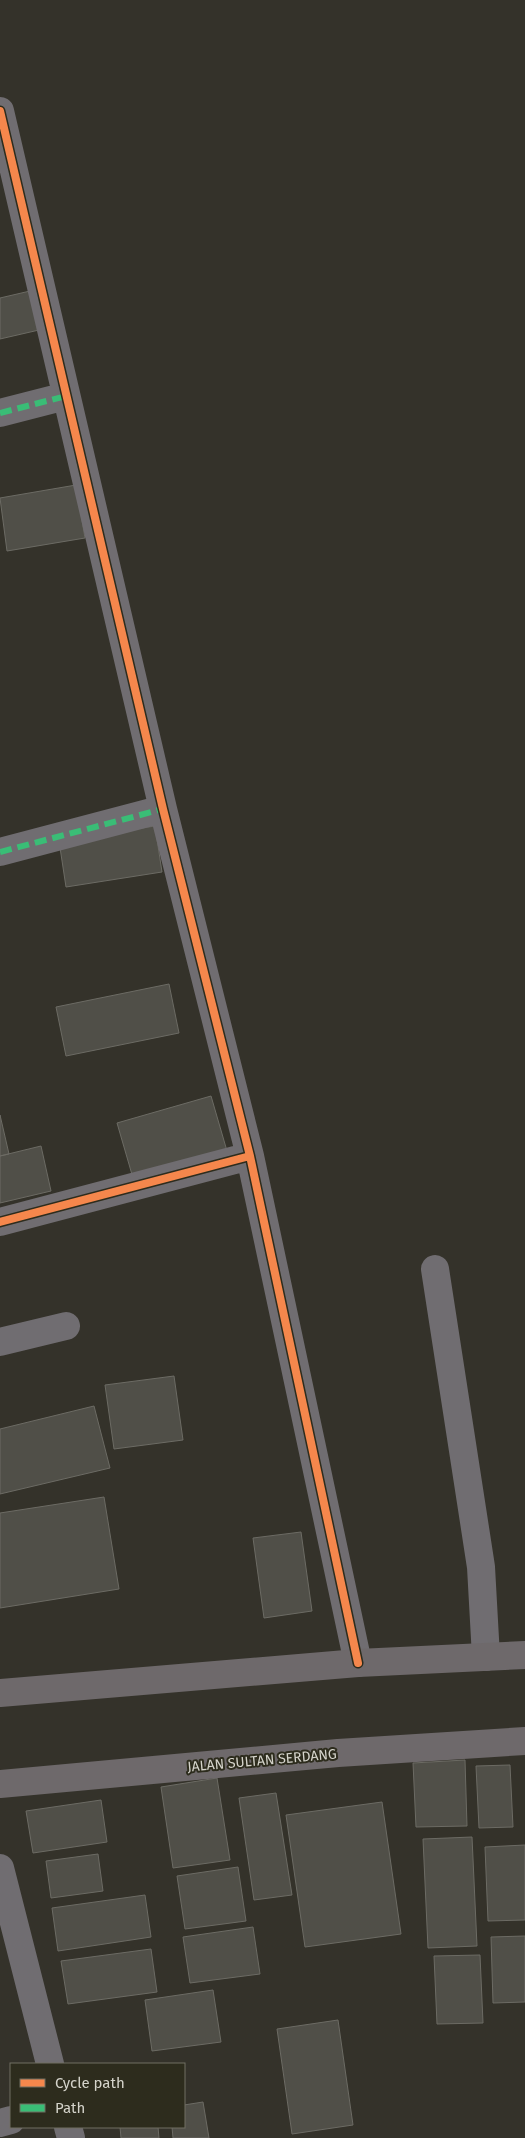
<svg xmlns="http://www.w3.org/2000/svg" width="525" height="2138" viewBox="0 0 525 2138" font-family="'Fira Sans',sans-serif">
<style>
.building{fill:#504f48;stroke:#6c6b64}
.lines{fill:none;stroke-linecap:round;stroke-linejoin:round}
.minor{stroke:#706d71;stroke-width:28}
.highway{stroke:#6e696b;stroke-width:28}
.quiet{stroke:#3abd76;stroke-width:6;stroke-dasharray:12 6;stroke-linecap:butt}
.cycleway-casing{stroke:#2d2c1d;stroke-width:11}
.cycleway{stroke:#f5874c;stroke-width:8}
.labels{text-anchor:middle;stroke-width:4;stroke-linejoin:round;paint-order:stroke}
.street-label{font-size:14px;fill:#d5d4cb;stroke:#2d2c1d}
</style>
<rect width="100%" height="100%" fill="#34322a"/>
<path class="building" d="M30,291L39,330L0,339V298Z
M76,485L85,538L7,551L0,498Z
M155,826L162,872L66,887L59,841Z
M169,984L179,1033L66,1056L56,1007Z
M211,1096L227,1151L133,1178L117,1123Z
M0,1115L9,1154L0,1156Z
M41,1146L51,1191L0,1203V1156Z
M174,1376L183,1440L114,1449L105,1385Z
M94,1406L110,1468L0,1494V1429Z
M104,1497L119,1589L0,1608V1513Z
M301,1532L312,1611L264,1618L253,1538Z
M465,1760L467,1826L416,1827L413,1763Z
M510,1765L513,1827L479,1828L476,1766Z
M217,1778L230,1860L173,1868L161,1787Z
M276,1793L292,1895L254,1900L239,1798Z
M101,1800L107,1842L33,1853L26,1811Z
M382,1802L401,1934L305,1947L286,1815Z
M472,1837L477,1946L428,1948L423,1839Z
M525,1845V1920L488,1921L485,1847Z
M98,1854L103,1891L51,1898L46,1861Z
M238,1867L246,1921L185,1929L177,1876Z
M145,1895L151,1937L58,1951L52,1908Z
M253,1927L260,1974L190,1983L183,1937Z
M525,1936V2002L493,2003L491,1937Z
M151,1949L157,1992L68,2004L61,1961Z
M480,1955L483,2023L437,2024L434,1956Z
M213,1990L221,2042L152,2051L145,2000Z
M338,2020L353,2125L292,2134L277,2029Z
M203,2102L209,2138H173L172,2127H184V2105Z
M120,2127H158L159,2138H121Z"/>
<g class="lines">
<path class="minor" d="M0,111L163,809L250,1156L358,1663
M0,413L66,396
M0,852L163,809
M0,1222L250,1156
M435,1269L481,1567L486,1657
M0,1342L66,1326
M0,1868L50,2064
M0,2123L11,2120
M68,2127L71,2138"/>
<path class="highway" d="M0,1693L358,1663L525,1655
M0,1784L338,1753L525,1741"/>
<path class="quiet" d="M0,413L66,396
M0,852L163,809"/>
<g class="cycleway-casing">
<path id="cycleway" d="M0,111L163,809L250,1156L358,1663
M0,1222L250,1156"/>
</g>
<use href="#cycleway" class="cycleway"/>
</g>
<g class="labels">
<g class="street-label">
<text transform="translate(262 1760) rotate(-5)" y="5">JALAN SULTAN SERDANG</text>
</g>
</g>
<rect x="10" y="2063" width="175" height="65" fill="#2d2c1d" stroke="#706f63"/>
<rect x="20" y="2079" width="25" height="8" fill="#f5874c" stroke="#706f63"/>
<text x="55" y="2088" font-size="15" fill="#d5d4cb">Cycle path</text>
<rect x="20" y="2104" width="25" height="8" fill="#3abd76" stroke="#706f63"/>
<text x="55" y="2113" font-size="15" fill="#d5d4cb">Path</text>
</svg>
